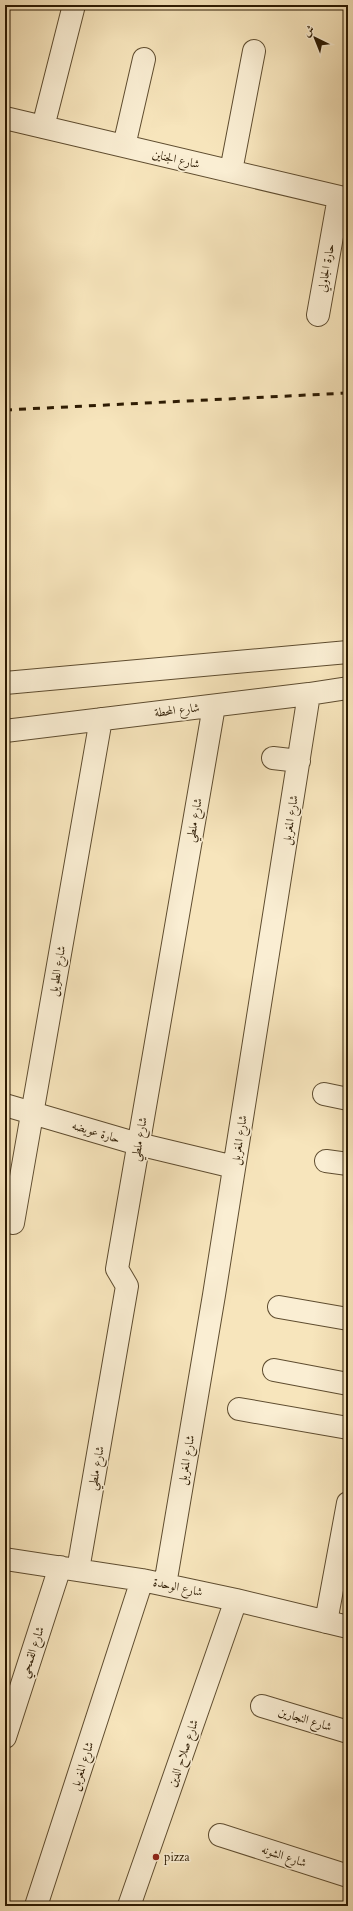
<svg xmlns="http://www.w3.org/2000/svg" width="353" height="1911" viewBox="0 0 353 1911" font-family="Cardo,Amiri,serif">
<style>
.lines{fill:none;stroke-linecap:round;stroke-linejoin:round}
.minor-casing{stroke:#5f4d30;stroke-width:24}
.minor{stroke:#faeed3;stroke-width:22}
.rail{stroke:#2c1a02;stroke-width:3;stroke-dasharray:7 7;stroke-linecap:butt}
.poi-dot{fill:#8f2418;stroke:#faeed3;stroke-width:1.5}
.labels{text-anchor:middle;stroke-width:3.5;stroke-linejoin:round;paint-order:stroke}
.street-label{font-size:12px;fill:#2c1a02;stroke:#faeed3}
.poi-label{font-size:12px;fill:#2c1a02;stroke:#faeed3;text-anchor:start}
</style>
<rect width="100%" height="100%" fill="#f7e5bc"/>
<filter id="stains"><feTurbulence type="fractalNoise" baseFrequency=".005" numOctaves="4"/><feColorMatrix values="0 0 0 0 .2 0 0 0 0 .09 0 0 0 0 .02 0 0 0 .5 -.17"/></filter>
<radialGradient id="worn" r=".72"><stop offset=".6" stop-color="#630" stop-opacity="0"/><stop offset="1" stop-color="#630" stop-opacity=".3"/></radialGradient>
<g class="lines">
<g class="minor-casing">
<path id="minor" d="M5,118L348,199
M43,127L74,5
M124,146L144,59
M231,171L254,51
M318,315L339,197
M5,683L348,652
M5,731L309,694L348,688
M273,758L299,761
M324,1094L348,1099
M5,1105L138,1144L234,1167
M326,1161L348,1164
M13,1223L101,719
M279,1307L348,1319
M274,1370L348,1384
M239,1409L348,1428
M5,1559L142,1580L236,1600L348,1627
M78,1570L127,1286L117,1269L214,706
M165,1585L214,1295L309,694
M326,1622L348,1503
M262,1706L348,1732
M5,1737L60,1567
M220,1835L348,1876
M36,1906L142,1580
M129,1906L236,1600"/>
</g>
<use href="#minor" class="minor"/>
<path class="rail" d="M5,410L348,393"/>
</g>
<circle class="poi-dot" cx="156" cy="1857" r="4"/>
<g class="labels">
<g class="street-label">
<text transform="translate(176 159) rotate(13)" y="4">شارع الجناين</text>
<text transform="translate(326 268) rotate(-80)" y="4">حارة الجاولي</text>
<text transform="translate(177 710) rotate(-7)" y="4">شارع المحطة</text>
<text transform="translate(194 820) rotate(-80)" y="4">شارع ملطي</text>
<text transform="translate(290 820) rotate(-81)" y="4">شارع المغربل</text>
<text transform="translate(57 971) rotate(-80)" y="4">شارع الطويل</text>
<text transform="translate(96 1132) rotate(17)" y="4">حارة عويضه</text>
<text transform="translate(139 1139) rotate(-80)" y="4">شارع ملطي</text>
<text transform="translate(239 1140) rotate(-81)" y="4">شارع المغربل</text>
<text transform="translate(186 1460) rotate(-80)" y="4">شارع المغربل</text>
<text transform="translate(96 1468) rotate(-80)" y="4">شارع ملطي</text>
<text transform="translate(178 1587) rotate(12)" y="4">شارع الوحدة</text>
<text transform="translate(32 1652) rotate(-72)" y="4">شارع القمحي</text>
<text transform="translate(305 1719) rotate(17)" y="4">شارع النجارين</text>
<text transform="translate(183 1753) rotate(-71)" y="4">شارع صلاح الدين</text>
<text transform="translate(82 1766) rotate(-72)" y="4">شارع المغربل</text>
<text transform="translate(284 1856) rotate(18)" y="4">شارع الشونه</text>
</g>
<g class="poi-label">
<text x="164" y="1861">pizza</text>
</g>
</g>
<rect width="353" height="1911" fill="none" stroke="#f7e5bc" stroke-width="20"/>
<rect x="6" y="6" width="341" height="1899" fill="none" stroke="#2c1a02" stroke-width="2"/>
<rect x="10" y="10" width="333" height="1891" fill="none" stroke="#2c1a02"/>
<g transform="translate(315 38) rotate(317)" stroke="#faeed3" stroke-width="3" paint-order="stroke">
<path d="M0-3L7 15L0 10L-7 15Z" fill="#2c1a02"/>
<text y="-6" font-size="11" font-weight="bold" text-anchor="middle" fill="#2c1a02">ش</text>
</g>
<rect width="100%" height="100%" filter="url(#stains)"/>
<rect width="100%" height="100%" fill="url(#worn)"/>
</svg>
